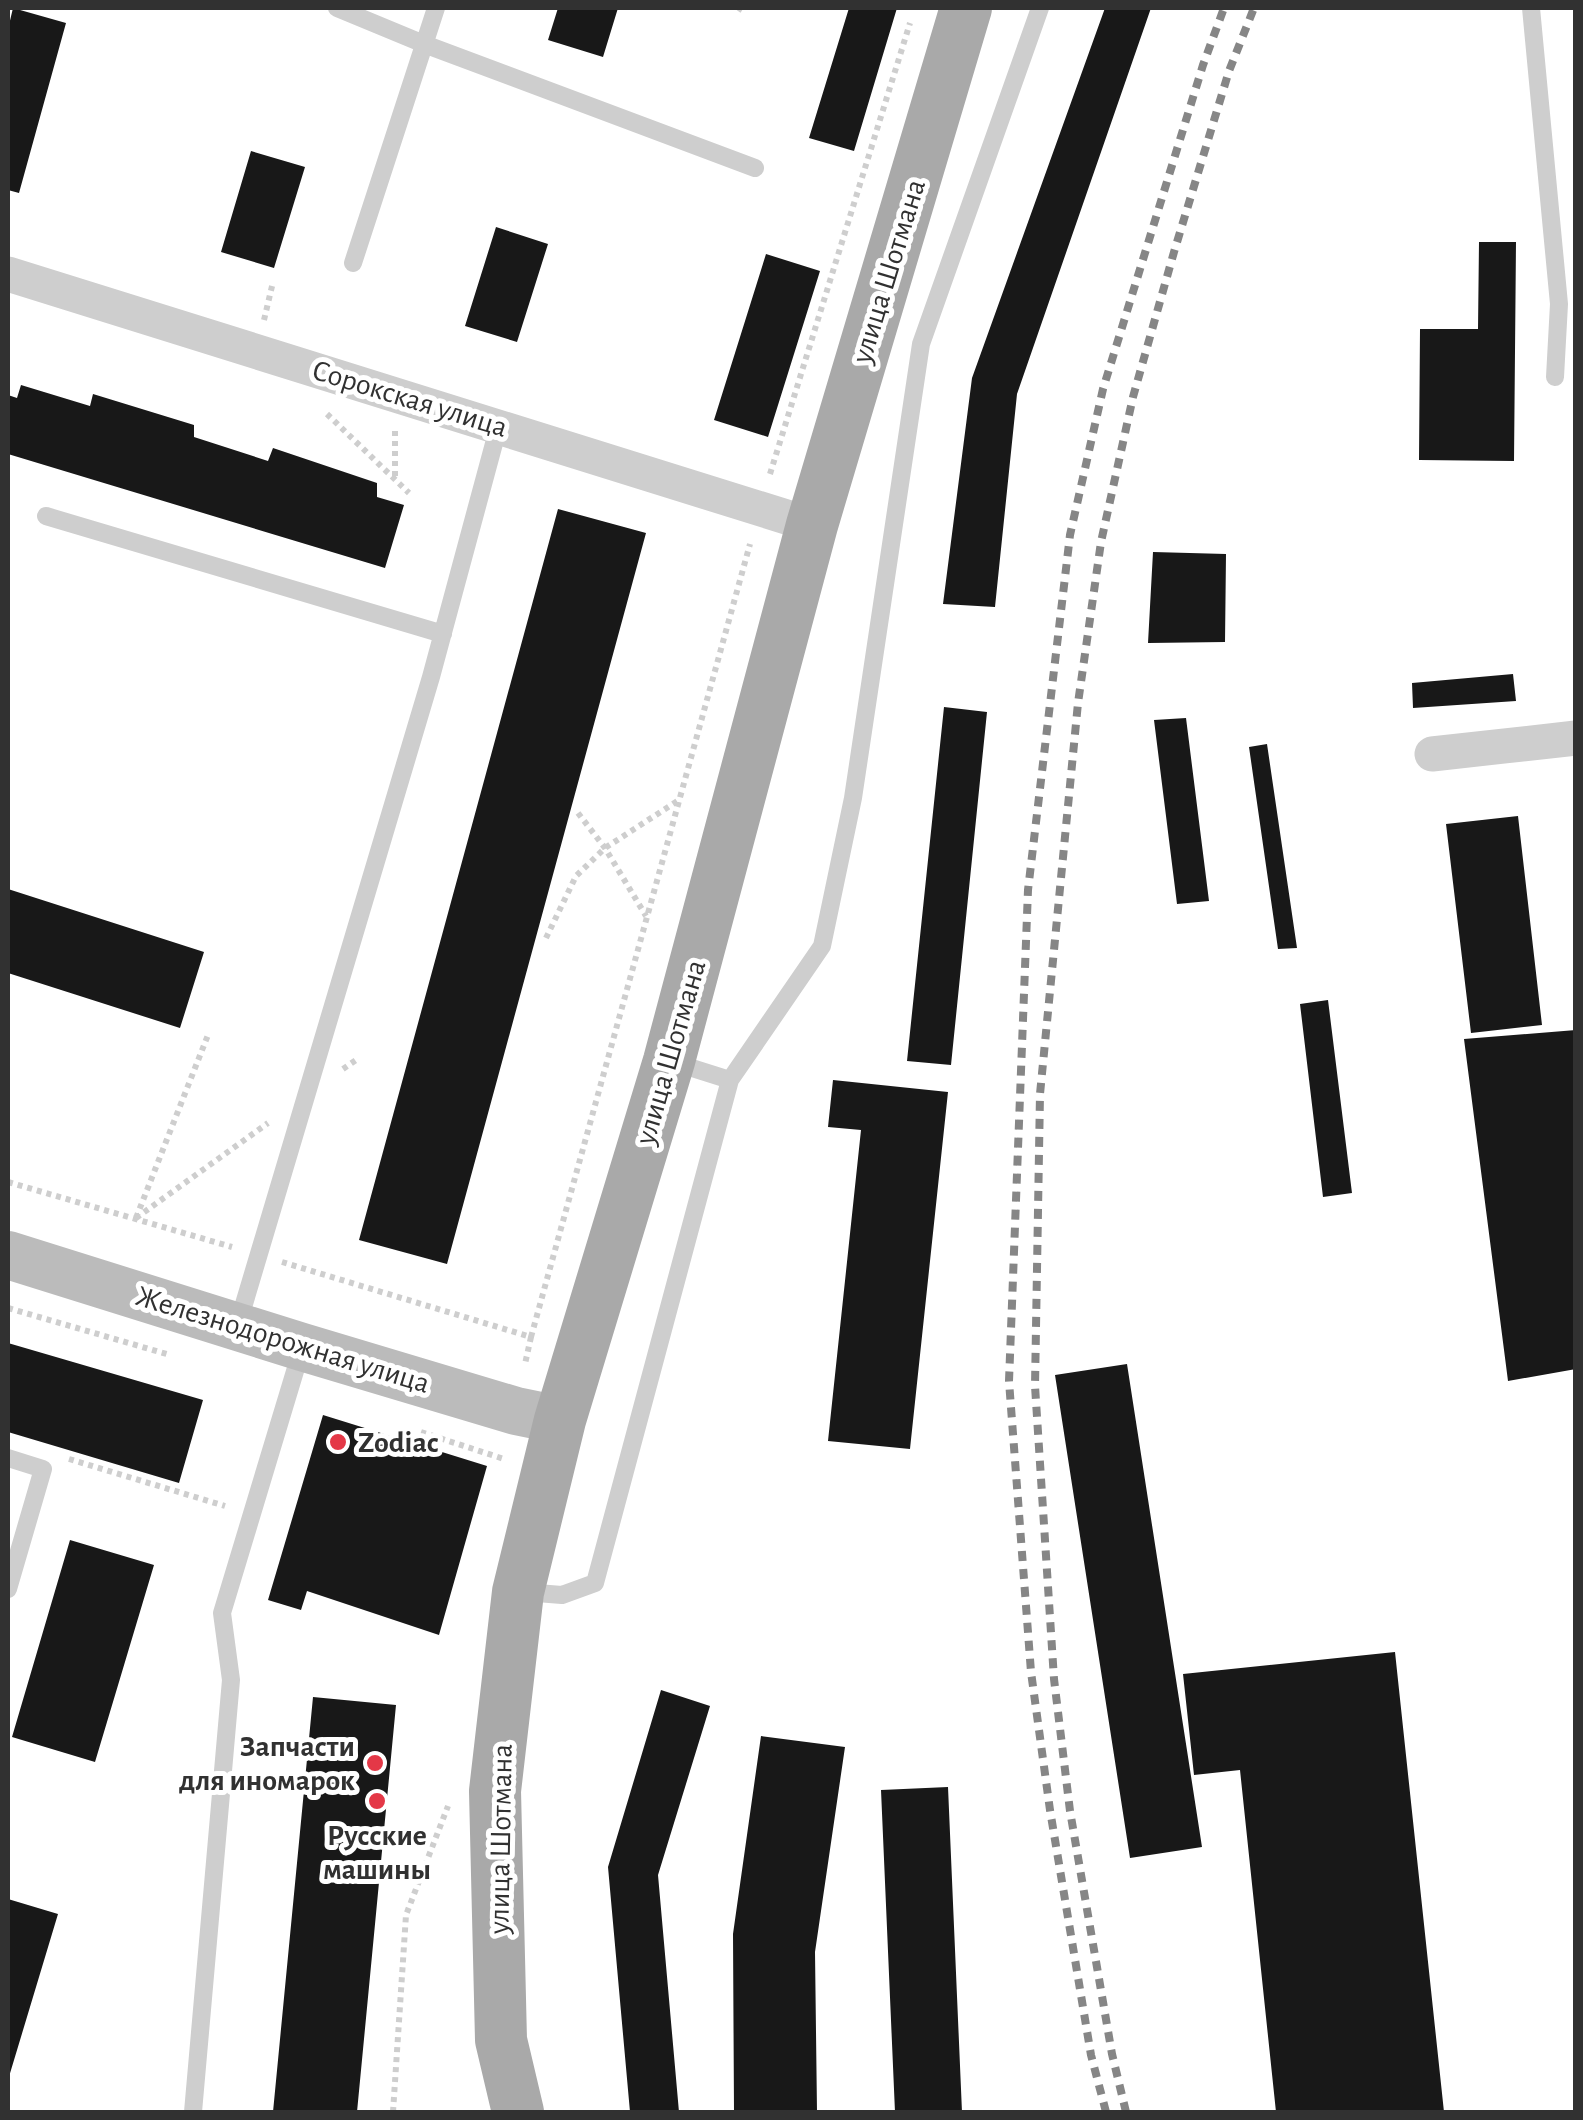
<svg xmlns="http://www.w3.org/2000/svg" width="1583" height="2120" viewBox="0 0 1583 2120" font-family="'Alegreya Sans',sans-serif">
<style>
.building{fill:#181818}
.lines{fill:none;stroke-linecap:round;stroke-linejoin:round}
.path{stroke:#cecece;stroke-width:6;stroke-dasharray:5 5;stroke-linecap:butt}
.lane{stroke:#cecece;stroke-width:18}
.street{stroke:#cecece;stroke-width:35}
.secondary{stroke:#bbb;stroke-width:48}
.primary{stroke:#a9a9a9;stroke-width:52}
.rail{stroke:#868686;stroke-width:8;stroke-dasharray:10 8;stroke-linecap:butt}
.poi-dot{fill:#e43847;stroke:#fff;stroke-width:4}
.labels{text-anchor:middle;stroke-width:10;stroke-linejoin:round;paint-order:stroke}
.street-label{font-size:30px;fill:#313131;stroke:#fff}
.poi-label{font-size:30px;font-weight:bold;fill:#313131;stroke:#fff;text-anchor:start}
</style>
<rect width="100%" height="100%" fill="#fff"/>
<path class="building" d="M13,8L66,23L19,193L8,190V29Z
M558,8H618L603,57L548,40Z
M849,8H897L854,151L809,138Z
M1105,8H1151L1017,394L995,607L943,604L972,378Z
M251,151L305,167L274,268L221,252Z
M496,227L548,244L517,342L465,326Z
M1479,242H1516L1514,461L1419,460L1420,329H1478Z
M766,254L820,271L768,437L714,420Z
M21,385L90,406L93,394L194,425V437L268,461L273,448L377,483V497L404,505L385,568L8,454V395L17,398Z
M558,509L646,533L447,1264L359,1240Z
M1153,552L1226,554L1225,642L1148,643Z
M1513,674L1516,701L1413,708L1412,683Z
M944,707L987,712L951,1065L907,1061Z
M1186,718L1209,901L1177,904L1154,720Z
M1267,744L1297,948L1278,949L1249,747Z
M1518,816L1542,1025L1471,1033L1446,824Z
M8,889L204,952L180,1028L8,973Z
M1328,1000L1352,1193L1323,1197L1300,1004Z
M1576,1030V1369L1508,1381L1464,1039Z
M833,1080L948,1092L910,1449L828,1441L861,1130L828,1127Z
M8,1343L203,1400L179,1483L8,1432Z
M1127,1364L1202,1847L1130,1858L1055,1375Z
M323,1415L487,1466L439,1635L307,1591L301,1610L268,1600Z
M70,1540L154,1565L95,1762L12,1737Z
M1395,1652L1444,2112H1276L1240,1770L1194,1775L1183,1674Z
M661,1690L710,1706L658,1875L679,2112H630L608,1867Z
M313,1697L396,1705L357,2112H273Z
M761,1736L845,1747L815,1952L817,2112H734L733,1934Z
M948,1787L962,2112H895L881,1790Z
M8,1899L58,1914L8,2080Z"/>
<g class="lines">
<path class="path" d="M738,11L740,8
M264,320L273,282
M327,414L409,493
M395,431V478
M770,474L910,23
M578,813L605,848L646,916
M546,938L576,876L605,848L679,800
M343,1069L356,1060
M8,1182L232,1247
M136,1218L268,1123
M136,1218L208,1035
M282,1262L531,1337L525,1364
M8,1308L170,1355
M531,1337L750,544
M421,1432L504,1459
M69,1459L225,1506
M393,2112L406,1915L448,1806"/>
<path class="lane" d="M337,8L424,44L755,168
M1531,8L1559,304L1555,377
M353,263L436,8
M46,516L443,634
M673,1062L730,1080
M238,1324L431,677L499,425
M8,1458L43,1469L8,1589
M524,1592L562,1595L595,1583L730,1080L822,946L853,798L921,344L1040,8
M193,2112L231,1680L222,1613L302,1348"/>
<path class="street" d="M8,274L812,525
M1432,754L1576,738"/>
<path class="secondary" d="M8,1255L302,1347L516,1411L560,1420"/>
<path class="primary" d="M518,2112L501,2040L495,1791L518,1592L560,1420L669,1061L812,525L966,8"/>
<path class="rail" d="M1106,2112L1091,2055L1050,1810L1031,1672L1009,1381L1028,890L1070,535L1103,389L1203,65L1224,8
M1126,2112L1112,2054L1070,1811L1054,1679L1035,1386L1040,1094L1078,703L1101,542L1133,397L1174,252L1229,71L1254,8"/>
</g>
<g class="poi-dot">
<circle cx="338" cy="1442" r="10"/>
<circle cx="375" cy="1763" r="10"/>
<circle cx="377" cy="1801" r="10"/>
</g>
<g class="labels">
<g class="street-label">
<text transform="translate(888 271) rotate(-73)" y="10">улица Шотмана</text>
<text transform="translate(410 398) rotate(17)" y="10">Сорокская улица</text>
<text transform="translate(670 1052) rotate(-74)" y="10">улица Шотмана</text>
<text transform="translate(283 1339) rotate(17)" y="10">Железнодорожная улица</text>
<text transform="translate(500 1839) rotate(-89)" y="10">улица Шотмана</text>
</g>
<g class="poi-label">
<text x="358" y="1452">Zodiac</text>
<text x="355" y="1756" text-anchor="end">Запчасти<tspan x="355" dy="34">для иномарок</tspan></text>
<text x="377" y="1845" text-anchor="middle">Русские<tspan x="377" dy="34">машины</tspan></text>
</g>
</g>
<rect width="1583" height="2120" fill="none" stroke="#313131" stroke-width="20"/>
</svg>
